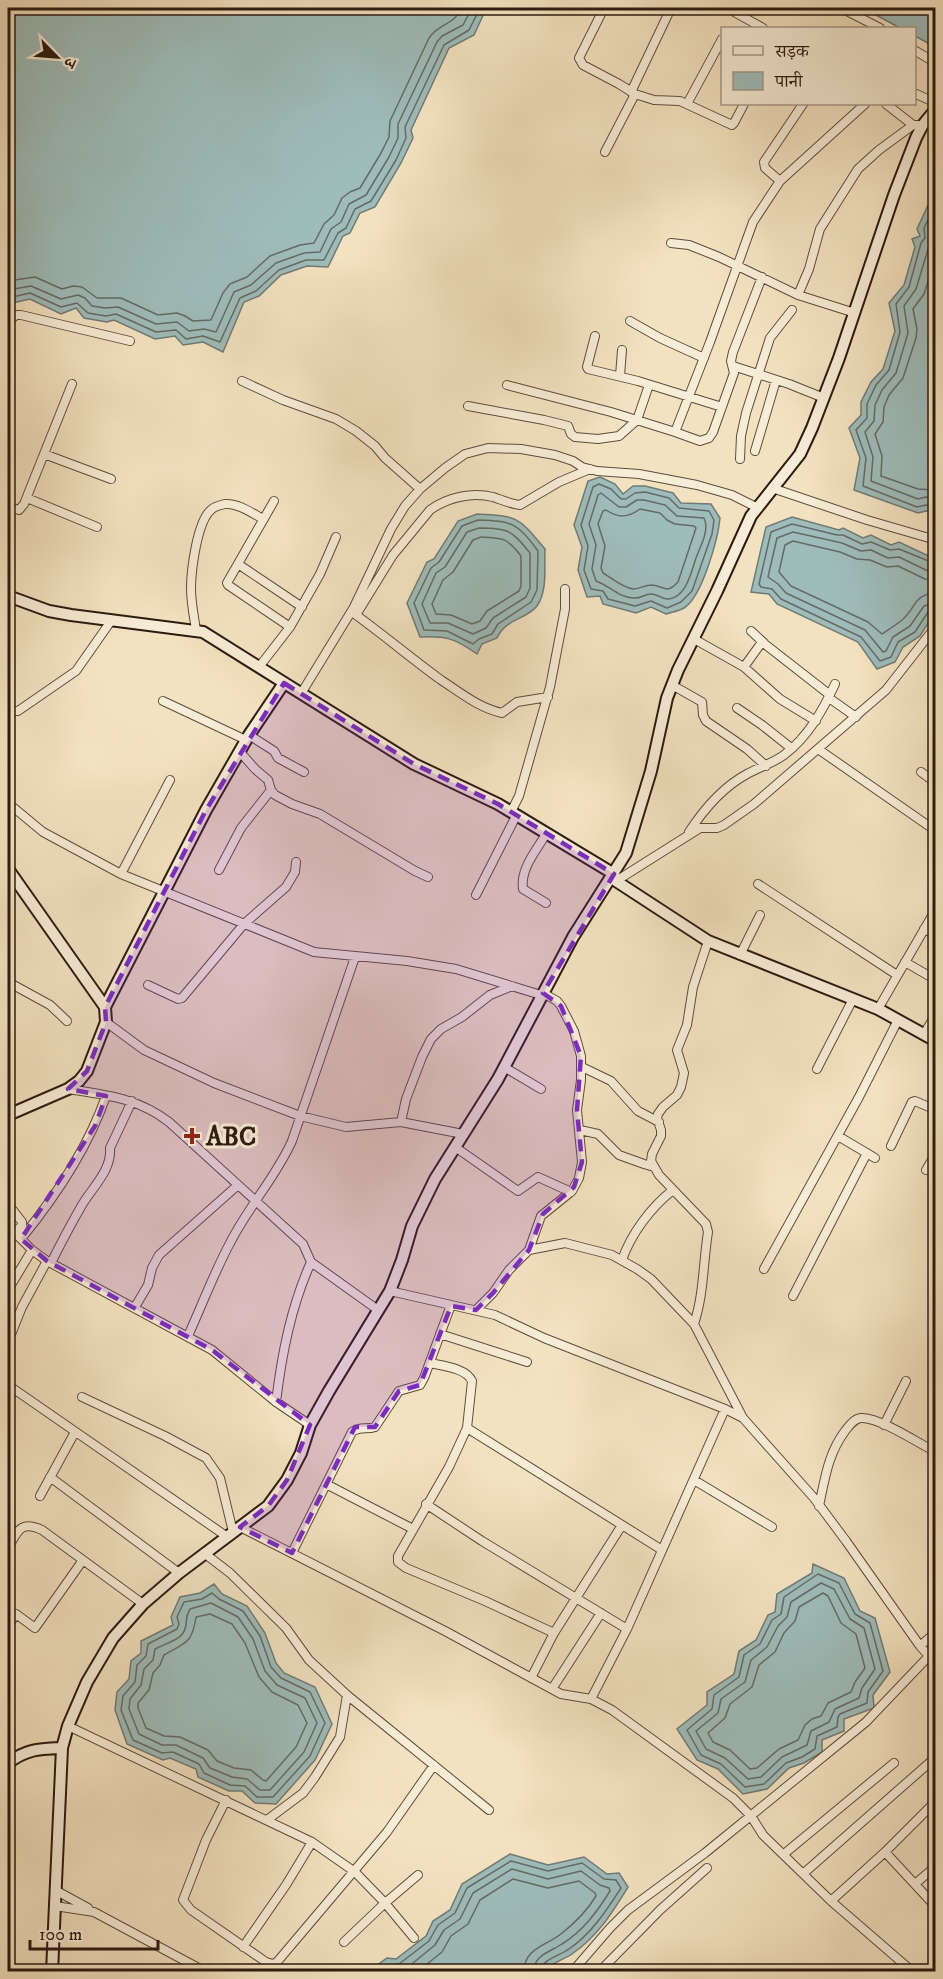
<svg xmlns="http://www.w3.org/2000/svg" width="943" height="1979" viewBox="0 0 943 1979" font-family="'IM FELL DW Pica','Noto Serif Devanagari',serif">
<style>
.water{fill:#9ebcba;stroke:#707b76;stroke-width:1.5}
.lines{fill:none;stroke-linecap:round;stroke-linejoin:round}
.shore{stroke:#656b65;stroke-width:1.5}
.street-casing{stroke:#5e4c3c;stroke-width:10}
.secondary-casing{stroke:#2c1a10;stroke-width:14}
.street{stroke:#f7ecd6;stroke-width:8}
.secondary{stroke:#f7ecd6;stroke-width:10}
.marked{fill:#7b2cbf;fill-opacity:0.2;stroke:#7b2cbf;stroke-width:4.5;stroke-dasharray:12 8;stroke-linejoin:round}
.poi-dot{fill:#8f2418;stroke:#f7ecd6;stroke-width:2}
.labels{text-anchor:middle;stroke-width:6;stroke-linejoin:round;paint-order:stroke}
.poi-label{font-size:26px;font-weight:bold;fill:#2c1a10;stroke:#f7ecd6;text-anchor:start}
</style>
<rect width="100%" height="100%" fill="#f3e2c0"/>
<filter id="stains"><feTurbulence type="fractalNoise" baseFrequency=".00333" numOctaves="4"/><feColorMatrix values="0 0 0 0 .2 0 0 0 0 .09 0 0 0 0 .02 0 0 0 .5 -.17"/></filter>
<radialGradient id="worn" r=".72"><stop offset=".6" stop-color="#630" stop-opacity="0"/><stop offset="1" stop-color="#630" stop-opacity=".3"/></radialGradient>
<path class="water" d="M8,8H485L486,9L474,35L449,48L411,130L413,138L401,163L375,207L360,213L350,233L343,236L328,267L307,266L281,275L259,296L244,302L223,352L203,342L183,345L175,336L155,339L114,320L107,322L84,318L76,308L61,314L30,299L8,304Z
M863,8H935V47L915,36L914,28H900Z
M935,190V513L926,511L918,513L854,490L860,458L849,428L861,415V402L871,382L883,369L895,331L889,303L904,285L915,247L912,239L920,236L917,229Z
M600,477L615,484L623,494L633,486H645L673,493L681,503L711,504L720,518C718,539 702,597 684,608C679,611 672,612 666,614L651,607L636,613L603,604L600,596L587,597L578,570L582,547L574,525L588,481Z
M477,514C519,516 518,517 545,549C544,566 548,590 537,606C526,620 506,618 497,638L482,644L477,654C454,638 447,636 420,637L407,603L427,562L434,559L458,521Z
M792,517L839,530L843,528L863,538L871,535L891,545L899,542L935,559V612L920,636L903,647L895,662L877,669L858,642L777,604L769,594L751,592L766,527Z
M813,1564L844,1578L860,1611L875,1618L890,1672L873,1695L874,1708L844,1719V1731L822,1740V1752L804,1763L789,1768L767,1789L743,1794L718,1769L697,1760L677,1729L707,1705V1692L734,1674L739,1651L756,1640L768,1615L775,1612L777,1594L812,1573Z
M214,1584L222,1594L247,1606L265,1633L276,1663L284,1673L315,1687L332,1724L315,1760L276,1804L255,1803L242,1791H229L198,1777L196,1769L170,1758L163,1760L127,1744L115,1710L117,1692L129,1679L131,1661L141,1653V1641L173,1625L171,1617L180,1597L200,1593Z
M510,1854L548,1865L584,1857L607,1874L619,1873L628,1887C612,1913 598,1936 572,1954C563,1960 551,1963 545,1971H372L373,1968L387,1958L396,1959L426,1936L433,1921L450,1910L462,1884Z"/>
<g class="lines">
<path class="shore" d="M936,204L924,228L925,238L921,243L909,287L896,304L900,332L889,370L876,385L867,404V418L856,430L866,458L863,486L917,507L926,505L936,507
M936,222L932,229V240L929,246L916,289L904,306L908,333L896,373L882,390L875,405L874,421L865,432L873,457L871,481L918,499L926,497L936,499
M936,257L924,294L913,309L917,329L916,338L903,378L889,395L884,407L883,422L875,434L882,456L881,476L918,489L936,490
M8,281L35,277L62,289L73,286L82,287L97,298H121L158,315L177,313L185,316L193,321L211,320L223,293L230,284L247,277L270,256L300,245L314,243L324,224L334,215L342,198L350,192L360,188L381,153L389,137L390,121L429,38C440,22 452,27 462,8
M8,290L31,286L61,299L78,295L85,298L92,306L105,308L118,307L156,324L177,322L189,331L204,329L216,332L234,292L251,285L276,263L304,253L320,252L331,229L341,222L349,204L366,195L389,157L398,138V124L437,42L442,36L463,25L472,8
M8,298L30,293L61,307L77,303L88,313L106,316L116,314L156,332L176,330L186,339L203,336L220,342L240,298L256,291L279,270L306,260H324L338,233L346,228L355,209L371,201L396,160L406,138L405,127L444,45L469,30L480,8
M599,484L611,489L621,499H626L635,493L645,492L669,498L679,508L709,511L714,520L712,534L692,591L681,602L667,608L651,601L635,606L608,599L603,591L591,589L584,570L588,546L581,525L593,487Z
M601,493L619,507H626L637,500H644L665,505L677,516L704,518C710,530 700,547 696,558C691,572 687,596 669,599C663,600 658,594 651,594C645,594 640,599 633,598C618,597 610,586 596,581L592,569L596,545L589,524L598,495Z
M640,509L660,513L667,520L675,524L694,526L696,528L678,582C666,595 665,586 652,585C645,585 639,589 633,589C621,587 612,578 603,573L601,568L605,546L598,524L603,511L606,510C618,518 628,518 640,509Z
M478,520C512,521 518,523 538,551L537,590L531,602L498,624L492,634L479,639L473,644L447,631L424,630L414,603L431,568L439,562L462,526Z
M479,528C509,528 511,530 530,553V588L526,597L493,618L486,628L473,634L448,623H430L422,604L436,573L445,567L467,532Z
M481,537C504,538 507,538 521,556V586L519,591L487,611L480,621L472,624L451,615L436,614L432,604L443,580L453,572L473,540Z
M936,564L899,549L890,550L871,542L862,544L843,535H837L792,524L771,532L759,584L761,587L772,589L781,599L861,637L880,661L891,657L898,642L915,632L928,612L936,610
M936,572L928,571L899,557L888,558L871,550L861,551L842,543L793,532L777,538L768,577L778,584L786,593L865,630L883,652L886,651L893,637L910,626L924,606L936,602
M936,581L925,579L898,566L887,567L870,560L857,559L840,552L793,541L785,545L779,572L791,586L868,622L882,634C888,630 896,625 902,620C916,609 913,594 936,593
M818,1574L839,1583L855,1614L870,1623L883,1671L868,1692L867,1703L840,1714L838,1717L837,1727L817,1736L815,1749L802,1757L786,1763L764,1784L745,1787L721,1764L701,1755L687,1730L712,1709L714,1695L739,1677L744,1655L760,1644L772,1620L781,1614L784,1597Z
M821,1583L834,1589L850,1619L864,1628L875,1669L862,1688L859,1698L835,1709L829,1722L811,1731L807,1745L782,1757L761,1777L748,1779L725,1758L706,1749L696,1731L718,1713L721,1699L745,1682L751,1660L767,1647L778,1626L787,1617L791,1602Z
M212,1593L219,1599L243,1611L260,1636L271,1667L281,1678L310,1692L325,1723L310,1756L273,1797H257L245,1786L230,1785L204,1773L199,1764L173,1752L162,1753L133,1740L121,1710L123,1696L135,1682L137,1665L146,1656L148,1644L177,1629L179,1624L177,1617L184,1602L202,1599Z
M823,1593L828,1596L841,1623L856,1634L865,1668L855,1682L851,1692L828,1703L821,1716L812,1719L805,1725L798,1740L779,1749L757,1768L750,1769L730,1750L713,1742L708,1733L725,1718L730,1704L752,1687L759,1665L775,1652L784,1633L795,1621L799,1607Z
M211,1603L238,1617L253,1639L265,1671L277,1685L305,1698L317,1723L304,1752L270,1790H260L247,1779L232,1777L210,1768L203,1758L176,1745H162L139,1734L129,1709L130,1699L141,1685L144,1669L153,1660L155,1649C164,1644 182,1640 185,1629C188,1621 184,1619 190,1609Z
M210,1614L232,1624L245,1643L259,1677L272,1692L298,1705L307,1723L296,1747L266,1781L263,1780L251,1770L234,1768L217,1761L208,1750L180,1737L164,1736L146,1728L138,1708V1703L149,1690L153,1673L160,1665L164,1655C186,1642 192,1644 196,1617Z
M379,1972L389,1965L399,1964L429,1941L438,1925L455,1913L467,1888L511,1861L548,1871L582,1863L604,1879L616,1880L621,1888C606,1911 592,1933 569,1949C559,1956 542,1959 540,1972
M402,1972L435,1945L444,1930L460,1919L473,1893L512,1869L548,1879L581,1871L600,1885L609,1888L610,1891C597,1912 583,1931 562,1944C550,1952 534,1955 533,1972
M417,1972L442,1952L451,1936L468,1924L480,1900L513,1879L548,1888L579,1881L595,1893L596,1896C587,1911 575,1923 561,1934C546,1946 524,1948 524,1972"/>
<g class="street-casing">
<path id="street" d="M604,8L579,58L583,65L619,84L635,94L654,100L680,101L732,125L734,123L744,104
M727,8L763,28
M841,8L880,28
M914,50L936,63
M631,92L671,8
M914,93L936,103
M687,104L722,39
M886,104L913,125H918
M605,152L635,94
M780,181L765,168L764,162L803,104
M671,243L689,245L719,257L798,295L855,313
M798,295L809,269L820,229L858,169L879,150L913,125
M630,321L660,338L704,358
M8,322L16,315H21L130,341
M595,336L587,367L588,369L638,381L722,407
M733,366L789,384L824,398
M620,376L622,350
M242,381L283,400L336,419L356,431L375,446L385,458L420,489
M507,385L611,412L675,432L710,342L753,222L780,181L865,104
M468,406L544,420L568,426L571,434L575,437L598,439L619,436L637,420L649,385
M675,432L700,441L709,438L713,432L734,373L731,361L733,352L762,277
M755,451L776,380
M44,454L111,479
M740,459L741,436L746,413L770,338L792,310
M772,488L867,520L936,540
M27,498L97,527
M274,501L227,583L228,585L290,627
M8,507L19,510L24,504L72,384
M238,564L302,607
M354,610L356,615C385,636 412,659 441,680C461,693 479,708 502,713L517,702L548,697
M356,615L393,555L430,510C448,497 472,492 493,497C502,500 511,504 520,505L559,482L590,469
M196,630C194,617 191,602 191,589C191,571 197,520 212,509C214,507 221,505 225,504C238,503 252,513 263,519
M751,631L764,643
M694,639L744,667L780,699L816,721
M259,667L290,627L320,574L336,537
M744,667L762,642L830,695
M672,685L702,702L703,715L706,721L747,749L766,766
M302,692L354,607L391,529L405,506L420,489L445,468L465,454L488,448L521,449L555,455L573,461L582,467L597,471L639,474L697,485L732,495L758,508
M829,698L856,717
M163,701L246,740
M737,708L762,725L791,748
M8,711H18L76,671L111,621
M249,735L274,751L278,758L304,772
M818,749L936,831
M240,752L255,769L268,780L271,790L275,795L292,804L320,814L415,871L428,877
M921,772L936,783
M8,803L43,832L121,874L314,952L407,961L456,969L541,995
M511,812L519,796L550,687L565,609V589
M689,832C704,809 723,787 747,774C760,767 773,763 784,755C808,737 823,710 835,684
M219,870L241,828L271,790
M121,874L170,780
M616,881L700,828H717L724,825L754,804L886,690L936,626
M758,884L897,975
M476,895L516,816
M546,903L523,889C520,869 536,851 546,834
M924,929L936,935
M740,955L760,915
M905,962L936,980
M8,982L50,1005L67,1021
M148,985L178,999L182,998L244,924L286,887L295,872L296,862
M878,1009L936,909
M106,1022L144,1050L214,1083L300,1116L346,1127L401,1122L463,1134
M924,1034L936,1014
M504,1067L541,1089
M582,1067L611,1081L638,1111L659,1122
M817,1069L853,999
M68,1089C106,1095 138,1098 169,1122L303,1244L311,1262C291,1307 282,1353 276,1402
M401,1122L406,1099L422,1057L431,1039L441,1029L462,1017L490,995L512,986
M580,1130L598,1134L619,1155L644,1164L654,1167
M838,1136L875,1158
M891,1146L912,1102L915,1101L936,1110
M455,1147L518,1191L538,1177L571,1192
M926,1170L936,1153
M8,1204L22,1222V1225L15,1233L32,1250L47,1261L212,1350L276,1402L310,1425
M21,1239C56,1196 88,1148 106,1096
M8,1242L15,1233
M529,1250L541,1216L572,1191L579,1178L582,1162L577,1110L581,1080V1056L574,1031L561,1006L557,1001L543,993
M622,1260C631,1234 651,1207 673,1190
M311,1262L378,1310
M51,1263C61,1243 71,1224 82,1205C92,1188 112,1170 110,1148L132,1101
M764,1269L859,1097L898,1020
M8,1290L32,1250
M390,1291L495,1315L544,1338L725,1409L743,1418L814,1498L846,1541L920,1646L929,1656L936,1660
M793,1296L867,1153
M135,1307L148,1285L152,1268L159,1255L238,1185
M476,1310L493,1293L509,1270L529,1250L565,1243L612,1255L637,1269L651,1279L694,1324L743,1418
M694,1324C704,1294 703,1263 708,1232L706,1224L659,1175L651,1161L652,1154L661,1136V1130L657,1118L658,1114L663,1107L677,1095L681,1087L684,1073L677,1050L687,1025L693,987L708,941
M440,1334L527,1362
M188,1336C202,1305 214,1273 230,1243C248,1207 276,1177 292,1141L355,957
M8,1342L22,1307L47,1261
M430,1363C443,1366 466,1368 472,1381L467,1428L449,1467L398,1556V1562L406,1568L485,1601L554,1633
M8,1385L226,1536
M82,1397L165,1436L206,1458L220,1478L233,1532
M884,1425L906,1381
M467,1428L662,1550
M50,1477L179,1573
M694,1480L772,1527
M326,1484L413,1529
M40,1496L75,1432
M426,1504L482,1541L627,1629
M819,1506C825,1478 828,1454 845,1431C850,1425 855,1417 863,1418C882,1419 918,1443 936,1452
M240,1527L445,1631L561,1694L591,1699L612,1710L733,1798L751,1816L763,1835L831,1901L913,1972
M8,1548C18,1531 20,1520 42,1530L143,1604
M204,1553L230,1573L286,1628L309,1660L347,1695L489,1810
M292,1553L352,1432C360,1426 367,1430 375,1427L399,1391L420,1385L424,1378L451,1305
M8,1626L16,1614L35,1628L83,1560
M920,1646L936,1632
M531,1678L554,1633L622,1525
M552,1689L601,1613
M591,1699L627,1629L725,1409
M68,1726L312,1842L355,1872L385,1903L414,1938
M226,1800L206,1840L183,1900L191,1910L266,1962L273,1964L277,1962L387,1832L434,1765
M267,1820L303,1793L315,1777L340,1737L347,1695
M885,1852L936,1907
M784,1854L894,1763
M804,1873L936,1757
M915,1884L936,1866
M55,1890L88,1908
M831,1901L885,1852L936,1801
M55,1906L94,1912L206,1972
M344,1942L385,1903L418,1875
M243,1947L286,1885L312,1842
M572,1972L610,1928L628,1910L705,1853L866,1722L929,1656
M599,1972L660,1910L707,1868"/>
</g>
<g class="secondary-casing">
<path id="secondary" d="M8,596L49,611L71,615L203,632L414,764L498,804L614,874L616,881L708,941L878,1009L936,1041
M8,869L105,1007
M8,1115L68,1089L79,1081L87,1071L106,1022L105,1007L206,810L249,735L284,683
M8,1763C27,1749 38,1749 62,1748
M52,1972L62,1748L68,1726L87,1682L113,1638L143,1604L179,1573L268,1506L287,1480L301,1453L310,1425L329,1391L390,1291L402,1260L412,1226L435,1179L498,1079L573,937L626,853L651,771L667,698L678,670L717,591L751,516L800,454L812,428L839,358L894,195L916,138L922,126L936,109"/>
</g>
<use href="#street" class="street"/>
<use href="#secondary" class="secondary"/>
</g>
<path class="marked" d="M284,683L414,764L498,804L614,874L543,993L561,1006L581,1056L577,1110L582,1162L574,1187L543,1214L529,1250L493,1293L476,1310L451,1306L420,1385L399,1391L375,1427H355L292,1553L240,1527L268,1506L287,1480L310,1425L212,1350L47,1261L21,1239L95,1126L106,1096L68,1089L87,1071L106,1022L105,1007L206,810Z"/>
<path class="poi-dot" d="M189 1127h6v6h6v6h-6v6h-6v-6h-6v-6h6z"/>
<g class="labels">
<g class="poi-label">
<text x="206" y="1145">ABC</text>
</g>
</g>
<rect width="943" height="1979" fill="none" stroke="#f3e2c0" stroke-width="30"/>
<rect x="9" y="9" width="925" height="1961" fill="none" stroke="#2c1a10" stroke-width="3"/>
<rect x="15" y="15" width="913" height="1949" fill="none" stroke="#2c1a10" stroke-width="1.5"/>
<rect x="721" y="27" width="195" height="78" fill="#f7ecd6" stroke="#a69887" stroke-width="1.5"/>
<rect x="733" y="46" width="30" height="9" fill="#f7ecd6" stroke="#a69887" stroke-width="1.5"/>
<text x="775" y="57" font-size="18" fill="#2c1a10">सड़क</text>
<rect x="733" y="72" width="30" height="18" fill="#9ebcba" stroke="#a69887" stroke-width="1.5"/>
<text x="775" y="87" font-size="18" fill="#2c1a10">पानी</text>
<g transform="translate(57 57) rotate(115)" stroke="#f7ecd6" stroke-width="4.5" paint-order="stroke">
<path d="M0-4.5L10 22L0 15L-10 22Z" fill="#2c1a10"/>
<text y="-9" font-size="16" font-weight="bold" text-anchor="middle" fill="#2c1a10">उ</text>
</g>
<path d="M30 1940v9h128v-9" fill="none" stroke="#2c1a10" stroke-width="3"/>
<text x="39" y="1940" font-size="18" fill="#2c1a10" stroke="#f7ecd6" stroke-width="4.5" paint-order="stroke">100 m</text>
<rect width="100%" height="100%" filter="url(#stains)"/>
<rect width="100%" height="100%" fill="url(#worn)"/>
</svg>
